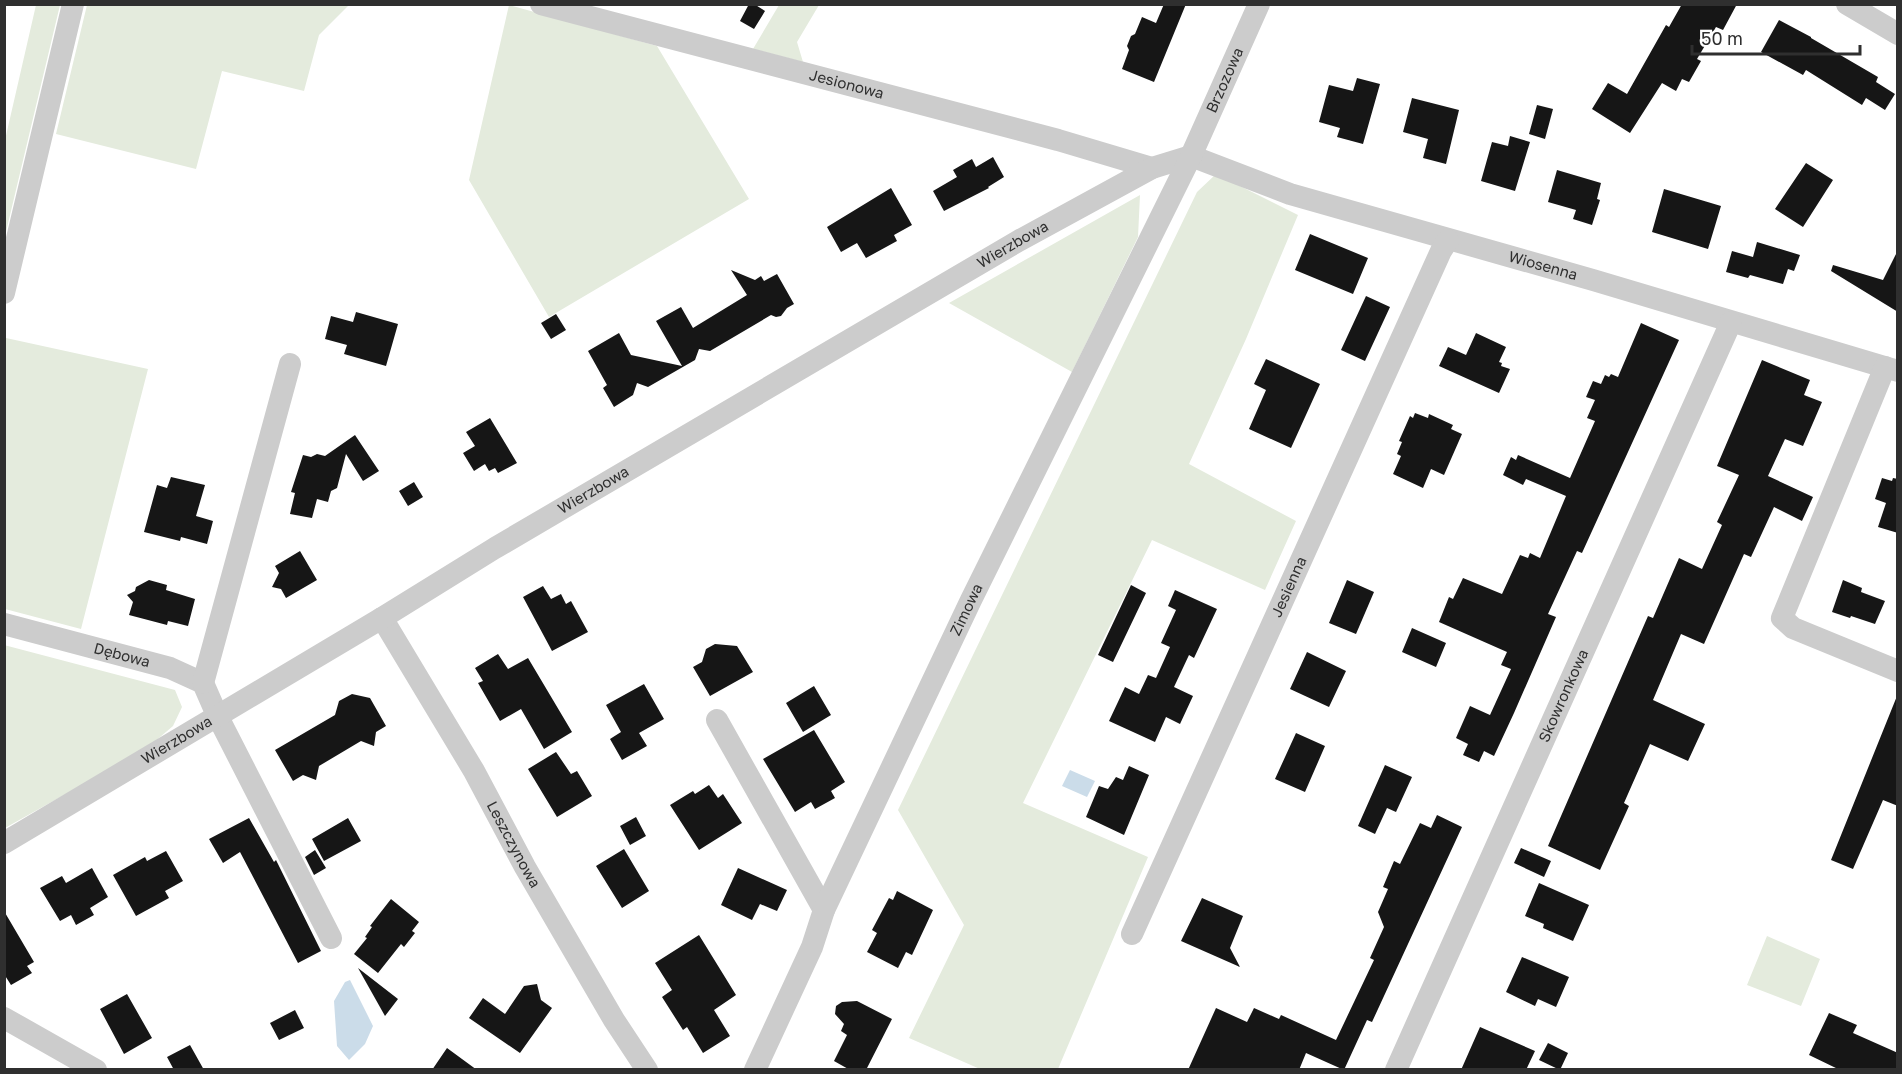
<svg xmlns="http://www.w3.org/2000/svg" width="1902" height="1074" viewBox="0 0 1902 1074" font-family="'Golos Text',sans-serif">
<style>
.green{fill:#e4ebdd}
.water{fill:#cbdce9}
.building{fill:#161616}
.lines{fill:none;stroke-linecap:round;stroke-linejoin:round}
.minor{stroke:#ccc;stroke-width:22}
.labels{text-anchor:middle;stroke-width:6;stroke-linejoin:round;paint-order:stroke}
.street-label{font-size:15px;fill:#2f2f2f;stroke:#fff}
</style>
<rect width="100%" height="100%" fill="#fff"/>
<path class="green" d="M36,5H60L5,236V140Z
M87,5V4L349,5L319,35L304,91L222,71L196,169L56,134Z
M509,5L657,46L749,199L549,317L469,180Z
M779,5H819L797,42L803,62L753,49Z
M1216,174L1298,215L1246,339L1189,464L1296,521L1265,590L1152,540L1023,803L1148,857L1058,1069H980L909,1038L964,925L898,810L1197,192Z
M1140,195L1138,237L1072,372L949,303Z
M6,338L148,369L81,629L5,609Z
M4,645L175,690L182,707L173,726L146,749L5,828Z
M1767,936L1820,959L1801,1006L1747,985Z"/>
<path class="water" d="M1070,770L1095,781L1087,797L1062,786Z
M350,980L373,1026L365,1044L349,1060L337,1046L334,1001L345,982Z"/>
<path class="building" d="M749,4H754L765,11L754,29L740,21Z
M1164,4H1186L1154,82L1122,69L1129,50L1127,46L1131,36L1135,34L1142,17L1156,23Z
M1682,4H1737L1723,30L1716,27L1697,59L1701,61L1689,82L1682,79L1676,91L1662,83L1630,133L1592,109L1608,83L1627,94L1666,25L1669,27Z
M1779,20L1811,37V38L1878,77L1876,82L1895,94L1885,110L1866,98L1862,105L1806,70L1803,75L1761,52Z
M1357,78L1380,84L1363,144L1337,137L1340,128L1319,122L1329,85L1353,91Z
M1412,98L1459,110L1446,164L1423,158L1428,139L1403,132Z
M1537,105L1553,109L1545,139L1529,134Z
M1510,136L1530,142L1515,191L1481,181L1492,142L1508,146Z
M993,157L1004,177L988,187L989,188L944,211L933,191L957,177L953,170L972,159L976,167Z
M1806,163L1833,180L1803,227L1775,209Z
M1557,170L1601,183L1597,199L1600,200L1592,225L1573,219L1576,210L1548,202Z
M891,188L912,225L894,235L897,241L866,258L857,243L841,252L827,227Z
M1664,189L1721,206L1708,249L1652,232Z
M1310,234L1368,258L1353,294L1295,270Z
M1757,242L1800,255L1794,271L1788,269L1783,284L1750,275L1748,278L1726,272L1732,251L1753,257Z
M1898,250V312L1831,271L1833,265L1883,280Z
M731,270L755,280L761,276L764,281L777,274L794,304L787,308L781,316L776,317L771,315L710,351L699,349L695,360L648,387L637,383L633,395L614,407L603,388L607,385L588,351L619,333L631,355L682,366L656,321L681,307L693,328L747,295Z
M1366,296L1390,307L1365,361L1341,350Z
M356,312L398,324L386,366L344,354L347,345L325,339L331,316L353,322Z
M556,314L566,330L551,339L541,323Z
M1641,323L1679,340L1582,553L1577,551L1548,614L1556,617L1514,713L1494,756L1484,751L1479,762L1463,755L1468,744L1456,738L1470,706L1490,715L1511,669L1501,665L1507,652L1439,622L1449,597L1453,599L1463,578L1502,594L1520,555L1528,558L1530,553L1540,558L1566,496L1526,479L1523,485L1503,475L1511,457L1516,460L1518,455L1570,478L1595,421L1587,418L1595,400L1586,397L1593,381L1601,384L1605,375L1609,377L1611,374L1618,377Z
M1476,333L1506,347L1499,362L1502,363L1501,366L1510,369L1499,393L1439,366L1448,347L1466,355Z
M1266,359L1320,384L1291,448L1249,429L1266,390L1254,384Z
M1762,360L1810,380L1804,395L1822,402L1803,446L1785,439L1768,476L1813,497L1802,521L1774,507L1751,557L1744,554L1704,644L1681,634L1653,700L1705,724L1688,761L1650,744L1624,803L1629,806L1600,870L1548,846L1648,616L1653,618L1679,558L1702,569L1722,525L1717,522L1739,475L1717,466Z
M1415,413L1428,418L1429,414L1453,425L1451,429L1462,434L1444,475L1431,469L1423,488L1393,474L1401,456L1397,454L1402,442L1399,441L1410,416L1413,418Z
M490,418L517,463L498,473L495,468L489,471L485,464L474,471L463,453L475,446L466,432Z
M355,435L379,471L363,481L346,454L337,488L331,491L328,502L317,499L312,518L290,514L295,493L291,492L303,455L311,457L317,454L325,456Z
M171,477L205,485L196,516L213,521L207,544L181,537L180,541L144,532L157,485L167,488Z
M1882,478L1892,481L1893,478L1898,479V533L1878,527L1886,503L1875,499Z
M414,482L423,497L408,506L399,491Z
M300,551L317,580L286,598L281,589L272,587L279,573L275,566Z
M149,580L167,585L166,590L195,599L188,626L168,621L167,625L129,615L133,602L127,595L135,591L136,587Z
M1347,580L1374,592L1356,634L1329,623Z
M1843,580L1862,588L1861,592L1885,601L1875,624L1851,616L1850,618L1832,612Z
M1131,585L1146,593L1113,662L1098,655Z
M543,586L551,599L561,594L566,604L571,601L588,632L552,651L523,597Z
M1175,590L1217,609L1194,658L1189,655L1174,687L1193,696L1180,724L1166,717L1155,742L1109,721L1125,687L1139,694L1148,675L1156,678L1170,647L1161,643L1176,610L1168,606Z
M1412,628L1446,643L1436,667L1402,652Z
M715,644L737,646L753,672L710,696L693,667L702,662L706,649Z
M1307,652L1346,671L1329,707L1290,689Z
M498,654L508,669L528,658L572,732L544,749L521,709L500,721L478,683L483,681L475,668Z
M644,684L664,719L639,733L647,746L622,760L610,739L621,732L606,705Z
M814,686L831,715L803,732L786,703Z
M352,694L370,698L386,726L376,732L374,746L361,741L319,766L316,780L303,775L293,781L275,750L335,715L339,701Z
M1897,696L1898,806L1883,800L1853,869L1831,860Z
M814,730L845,782L831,791L835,798L815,809L811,802L795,812L763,759Z
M1296,733L1325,746L1305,792L1275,779Z
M556,752L571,774L577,771L592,796L557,817L528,769Z
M1385,765L1412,777L1396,812L1387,808L1375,834L1358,826Z
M1129,766L1149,775L1124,835L1086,817L1099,786L1108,789L1116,777L1123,780Z
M709,785L718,798L723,794L742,823L699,850L670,805L693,791L695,794Z
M1437,815L1462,827L1372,1022L1367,1020L1344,1070L1306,1053L1299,1070H1188L1216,1008L1247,1022L1254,1008L1279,1019L1281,1015L1336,1040L1374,960L1370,958L1384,927L1378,912L1388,889L1383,887L1394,861L1400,864L1420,823L1431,828Z
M636,817L646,836L630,845L620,826Z
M249,818L274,862L276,860L321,951L298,963L240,852L223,863L209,839Z
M348,818L361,841L324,861L312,839Z
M1521,848L1551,861L1544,877L1514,863Z
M624,849L649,891L622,908L596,866Z
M315,850L326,868L314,875L305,857Z
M166,851L183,881L165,891L169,898L136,916L113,875L145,857L147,861Z
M92,868L108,897L90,908L94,915L76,925L71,915L60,921L40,888L62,876L66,883Z
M738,868L787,890L777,911L760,904L752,920L721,905Z
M1539,883L1589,905L1573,941L1543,928L1544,924L1525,916Z
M897,891L933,910L912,955L906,952L898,968L867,952L877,933L872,930L889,898L893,900Z
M1202,898L1243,916L1230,948L1240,967L1181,941Z
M391,899L419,922L412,931L415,933L404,947L401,944L378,973L354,954L367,938L365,937L372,927L370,926Z
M4,911L34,962L27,966L32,973L11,985L4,974Z
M699,935L736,995L714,1010L730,1036L703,1053L687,1027L683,1030L662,997L672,990L655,963Z
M1522,957L1569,977L1556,1007L1538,999L1535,1006L1506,992Z
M358,968L398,999L385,1016Z
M537,984L541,1000L552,1008L520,1053L469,1018L483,998L505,1014L524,986Z
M127,994L152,1038L124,1054L100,1009Z
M857,1001L892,1019L866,1070H850L834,1061L847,1035L841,1031L844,1024L835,1014L836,1006L842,1002Z
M295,1010L304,1028L279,1040L270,1023Z
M1829,1013L1857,1025L1853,1033L1898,1053V1070H1840L1809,1055Z
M1480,1027L1535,1051L1526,1070H1461Z
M1548,1043L1568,1053L1560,1070L1539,1060Z
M190,1045L204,1070H174L167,1057Z
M447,1048L477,1070H432Z"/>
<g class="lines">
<g class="minor">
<path id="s1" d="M541,4L1058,140L1152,168"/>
<path d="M1847,4L1898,34"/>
<path id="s2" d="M1191,156L1290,194L1593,280L1898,371"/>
<path d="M4,293L73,4"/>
<path d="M1885,367L1782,618L1793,628L1898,671"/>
<path id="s3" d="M382,618L474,771L525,867L614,1020L647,1070"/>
<path id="s4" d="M4,624L170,668L203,683L217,715L331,938"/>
<path d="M203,683L290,364"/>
<path d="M717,720L824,910"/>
<path id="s5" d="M4,843L382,618L495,548L1020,240L1152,168L1191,156"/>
<path id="s6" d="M1132,934L1441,251L1448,240"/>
<path d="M4,1018L96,1070"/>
<path id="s7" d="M755,1070L812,947L824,910L971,600L1191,156L1259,4"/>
<path id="s8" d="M1396,1070L1731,322"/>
</g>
</g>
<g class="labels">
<g class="street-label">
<text dy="5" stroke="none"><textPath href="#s7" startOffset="1096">Brzozowa</textPath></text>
<text dy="5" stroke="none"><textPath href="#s1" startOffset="316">Jesionowa</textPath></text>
<text dy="5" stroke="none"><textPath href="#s5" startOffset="1173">Wierzbowa</textPath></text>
<text dy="5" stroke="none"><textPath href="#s2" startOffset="369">Wiosenna</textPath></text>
<text dy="5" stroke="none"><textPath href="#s5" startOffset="687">Wierzbowa</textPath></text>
<text dy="5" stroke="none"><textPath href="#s6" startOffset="381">Jesienna</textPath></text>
<text dy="5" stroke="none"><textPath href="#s7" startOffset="507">Zimowa</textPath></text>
<text dy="5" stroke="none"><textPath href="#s4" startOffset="122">Dębowa</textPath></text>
<text dy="5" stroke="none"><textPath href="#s8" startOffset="410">Skowronkowa</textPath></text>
<text dy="5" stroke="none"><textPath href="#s5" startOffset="201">Wierzbowa</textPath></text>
<text dy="5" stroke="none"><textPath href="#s3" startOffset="262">Leszczynowa</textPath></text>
</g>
</g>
<rect width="1902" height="1074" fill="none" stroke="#2f2f2f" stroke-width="12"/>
<path d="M1692 45v9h168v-9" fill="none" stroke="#2f2f2f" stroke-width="3"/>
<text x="1701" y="45" font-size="18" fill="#2f2f2f" stroke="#ffffff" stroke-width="4.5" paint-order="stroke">50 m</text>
</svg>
